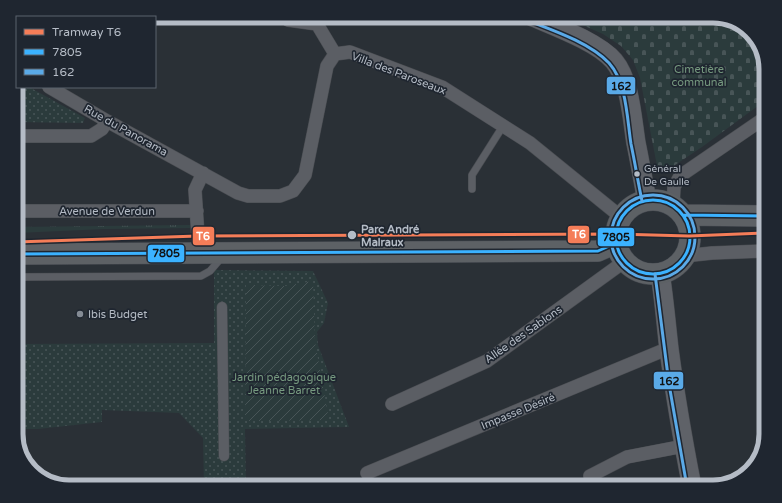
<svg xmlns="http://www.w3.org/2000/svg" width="782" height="503" viewBox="0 0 782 503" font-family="'Varela Round',sans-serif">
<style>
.grass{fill:url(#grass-tufts)}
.cemetery{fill:url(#cemetery-stones)}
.park{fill:url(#park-dots)}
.garden{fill:url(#garden-furrows)}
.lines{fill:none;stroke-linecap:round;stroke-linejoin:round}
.service-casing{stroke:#494c51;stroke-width:8}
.pedestrian-casing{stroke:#494c51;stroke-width:11}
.minor-casing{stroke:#494c51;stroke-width:14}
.secondary-casing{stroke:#494c51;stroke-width:20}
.primary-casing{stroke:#484c53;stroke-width:22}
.service{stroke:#5b5e64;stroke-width:7}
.pedestrian{stroke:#5b5e64;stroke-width:10}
.minor{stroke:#5b5e64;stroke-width:13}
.secondary{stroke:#5f6268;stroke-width:19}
.primary{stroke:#5d6165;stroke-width:21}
.bus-1-casing{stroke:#1f2630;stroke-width:6}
.bus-2-casing{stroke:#1f2630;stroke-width:6}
.bus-1{stroke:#3bb2ff;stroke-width:3}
.bus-2{stroke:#5aaae8;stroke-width:3}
.tram-1-casing{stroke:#1f2630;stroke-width:6}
.tram-1{stroke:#f57d58;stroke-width:3}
.bus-dot{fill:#b5bcc6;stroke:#1f2630;stroke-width:1.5}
.poi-dot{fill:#848b94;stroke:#1f2630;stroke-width:1.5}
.labels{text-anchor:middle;stroke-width:3.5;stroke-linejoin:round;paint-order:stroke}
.bus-label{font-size:10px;fill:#b5bcc6;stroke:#1f2630;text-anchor:start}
.park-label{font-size:11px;fill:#76997f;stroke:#1f2630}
.street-label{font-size:11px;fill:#b5bcc6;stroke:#1f2630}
.stop-label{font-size:11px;font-weight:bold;fill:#b5bcc6;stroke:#1f2630;text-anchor:start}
.poi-label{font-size:11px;fill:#b5bcc6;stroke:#1f2630;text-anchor:start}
.rim{fill:none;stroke:#b5bcc6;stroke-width:5}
.line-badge{stroke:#1f2630;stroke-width:1.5}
.badge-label{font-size:11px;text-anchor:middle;font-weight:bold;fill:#fff}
.pale-badge-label{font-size:11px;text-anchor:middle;font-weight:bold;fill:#111}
</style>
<defs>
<pattern id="grass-tufts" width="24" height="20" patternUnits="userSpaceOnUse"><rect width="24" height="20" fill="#2b3b3c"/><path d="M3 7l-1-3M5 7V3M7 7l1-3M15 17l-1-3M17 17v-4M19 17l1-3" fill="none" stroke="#485557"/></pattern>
<pattern id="cemetery-stones" width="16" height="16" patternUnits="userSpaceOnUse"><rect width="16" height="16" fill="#2b3b3c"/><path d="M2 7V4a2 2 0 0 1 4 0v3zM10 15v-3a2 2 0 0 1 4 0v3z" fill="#485557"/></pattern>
<pattern id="park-dots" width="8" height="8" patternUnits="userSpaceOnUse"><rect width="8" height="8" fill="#2b3b3c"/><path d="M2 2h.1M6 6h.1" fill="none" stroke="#485557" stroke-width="1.8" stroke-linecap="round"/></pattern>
<pattern id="garden-furrows" width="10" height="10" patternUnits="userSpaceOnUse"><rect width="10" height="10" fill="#2b3b3c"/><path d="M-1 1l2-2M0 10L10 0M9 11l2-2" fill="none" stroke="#485557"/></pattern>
</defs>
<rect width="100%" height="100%" fill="#2a3036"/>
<path class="grass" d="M190,225V228L104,229L16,233V227Z"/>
<path class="cemetery" d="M562,16H713L742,25L759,42L766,65V100L702,147L663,173L658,171L640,78L633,60L621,46L603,34Z"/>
<path class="park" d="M16,80L17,87H29L85,118L83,123L16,122Z
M214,270L313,271L328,303L324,323L317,332L318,345L349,427L245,429L246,487H204L203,438L179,413L102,410V422L38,429H16V344L214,343Z"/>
<path class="garden" d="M313,281L315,342L329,420L245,421L246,285L285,286Z"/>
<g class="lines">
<g class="service-casing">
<path id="service" d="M472,189V175L503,126
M16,277L201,276L210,271L222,257"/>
</g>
<g class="pedestrian-casing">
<path id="pedestrian" d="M222,307L224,456"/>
</g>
<g class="minor-casing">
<path id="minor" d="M288,20L317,24L335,54
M16,68L17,69
M49,87L107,121L238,193L248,196H280L293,191L305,175L327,66L335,54L350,52L442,87L530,143L621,217
M16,136H91L102,129L107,121
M673,206L674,187L680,176L766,117
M16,211H197
M199,252L195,190L203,173
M684,256L712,253L766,251
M392,404L487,361L625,261
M367,473L669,348
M592,487L590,476L627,457L684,446"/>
</g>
<g class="secondary-casing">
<path id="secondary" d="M531,16C554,26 598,42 614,61C630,80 632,118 636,143C640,162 643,181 647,200
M660,273C664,298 666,323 669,349C675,395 683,441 692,487"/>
</g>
<g class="primary-casing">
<path id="primary" d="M616 237a37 37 0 1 1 74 0a37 37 0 1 1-74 0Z
M683,215L766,216
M16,254L598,251L616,243"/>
</g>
<use href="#service" class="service"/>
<use href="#pedestrian" class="pedestrian"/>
<use href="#minor" class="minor"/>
<use href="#secondary" class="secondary"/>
<use href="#primary" class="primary"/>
<g class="bus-1-casing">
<path id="bus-1" d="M616 237a37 37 0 1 1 74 0a37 37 0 1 1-74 0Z
M683,215L766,216
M16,254L598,251L616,243"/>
</g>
<g class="bus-2-casing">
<path id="bus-2" d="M529,21C555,31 590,43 609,63C627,83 627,119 631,144C635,163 638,182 642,201
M611 237a42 42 0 1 1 84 0a42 42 0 1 1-84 0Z
M655,274L669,384L687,487"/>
</g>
<use href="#bus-1" class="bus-1"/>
<use href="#bus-2" class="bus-2"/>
<g class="tram-1-casing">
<path id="tram-1" d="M16,242L198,236L616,234L689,236L766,233"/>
</g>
<use href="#tram-1" class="tram-1"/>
</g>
<g class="bus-dot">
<circle cx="637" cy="174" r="3.5"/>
<circle cx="352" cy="235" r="5"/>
</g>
<circle class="poi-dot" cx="80" cy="314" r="4"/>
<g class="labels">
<g class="bus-label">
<text x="644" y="172">Général<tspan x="644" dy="13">De Gaulle</tspan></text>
</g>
<g class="park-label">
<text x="699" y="73">Cimetière<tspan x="699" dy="13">communal</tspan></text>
<text x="284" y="381">Jardin pédagogique<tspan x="284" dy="13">Jeanne Barret</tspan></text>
</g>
<g class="street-label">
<text transform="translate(399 73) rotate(21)" y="4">Villa des Paroseaux</text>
<text transform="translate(126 130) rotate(29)" y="4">Rue du Panorama</text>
<text x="107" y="215">Avenue de Verdun</text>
<text transform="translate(523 334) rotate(-35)" y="4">Allée des Sablons</text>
<text transform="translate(518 411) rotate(-22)" y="4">Impasse Désiré</text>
</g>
<g class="stop-label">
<text x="361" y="233">Parc André<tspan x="361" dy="13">Malraux</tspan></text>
</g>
<g class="poi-label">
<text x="88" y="318">Ibis Budget</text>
</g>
</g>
<path d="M0 0H782V503H0ZM69 23H713A46 46 0 0 1 759 69V434A46 46 0 0 1 713 480H69A46 46 0 0 1 23 434V69A46 46 0 0 1 69 23Z" fill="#1f2630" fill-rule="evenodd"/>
<path class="rim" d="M69 23H713A46 46 0 0 1 759 69V434A46 46 0 0 1 713 480H69A46 46 0 0 1 23 434V69A46 46 0 0 1 69 23Z"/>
<g class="line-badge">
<rect x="606" y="76" width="30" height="19" rx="4" fill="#5aaae8"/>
<rect x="567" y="225" width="23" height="19" rx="4" fill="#f57d58"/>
<rect x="192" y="226" width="23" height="20" rx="4" fill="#f57d58"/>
<rect x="597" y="227" width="38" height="20" rx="4" fill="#3bb2ff"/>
<rect x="147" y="244" width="38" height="19" rx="4" fill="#3bb2ff"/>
<rect x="653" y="371" width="31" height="19" rx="4" fill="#5aaae8"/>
</g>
<g class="badge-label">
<text x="579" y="238">T6</text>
<text x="203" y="240">T6</text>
</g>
<g class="pale-badge-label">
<text x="621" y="90">162</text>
<text x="616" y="241">7805</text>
<text x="166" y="257">7805</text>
<text x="669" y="385">162</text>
</g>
<rect x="16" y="16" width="140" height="72" fill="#1f2630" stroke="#5b626c"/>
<rect x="24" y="29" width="20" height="6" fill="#f57d58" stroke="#5b626c"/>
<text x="52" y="36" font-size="12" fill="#b5bcc6">Tramway T6</text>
<rect x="24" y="49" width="20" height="6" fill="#3bb2ff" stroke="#5b626c"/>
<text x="52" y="56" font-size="12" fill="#b5bcc6">7805</text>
<rect x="24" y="69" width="20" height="6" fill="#5aaae8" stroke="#5b626c"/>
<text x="52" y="76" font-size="12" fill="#b5bcc6">162</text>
</svg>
